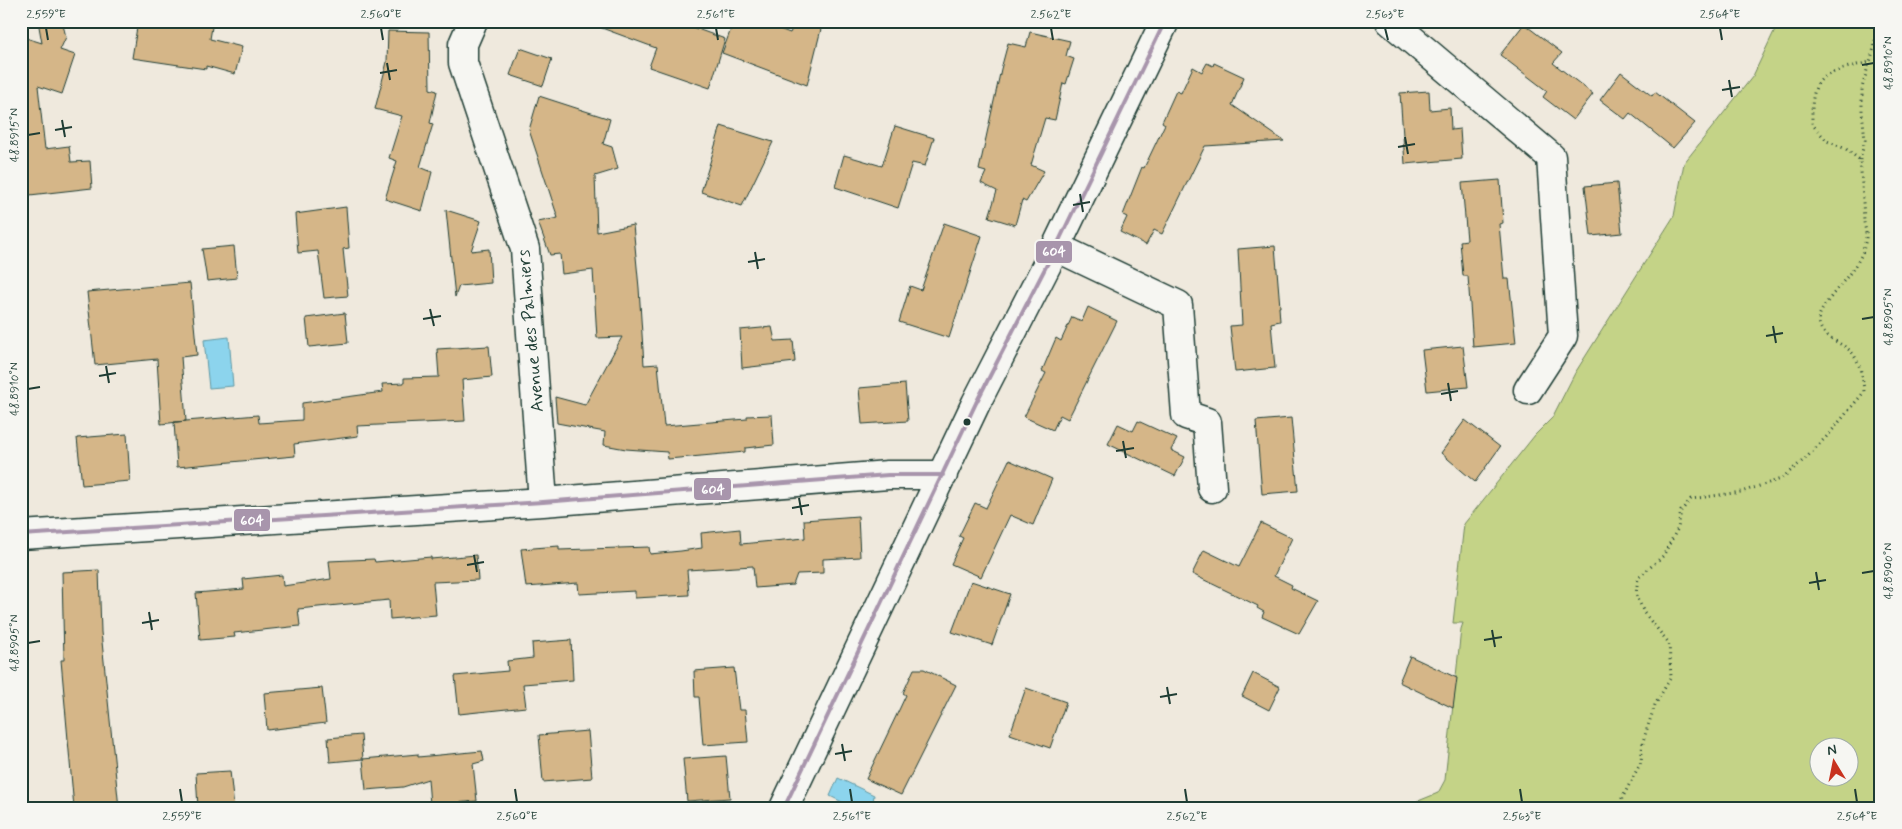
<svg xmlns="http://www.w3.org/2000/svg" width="1902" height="829" viewBox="0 0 1902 829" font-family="Mynerve,sans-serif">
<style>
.green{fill:#c4d387;stroke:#72885e;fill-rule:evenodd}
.water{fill:#8cd4ed;stroke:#6098a3}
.building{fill:#d5b688;stroke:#1f3d34}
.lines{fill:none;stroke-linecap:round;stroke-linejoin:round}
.minor-casing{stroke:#1f3d34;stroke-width:31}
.path{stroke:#1f3d34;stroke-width:3;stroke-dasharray:1 4;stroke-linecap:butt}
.minor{stroke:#f6f6f2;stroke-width:28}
.bus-1-casing{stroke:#f6f6f2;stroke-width:8}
.bus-1{stroke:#a895ac;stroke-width:4}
.ticks{fill:none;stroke:#1f3d34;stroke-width:2}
.bus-dot{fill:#1f3d34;stroke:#f6f6f2;stroke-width:2}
.labels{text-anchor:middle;stroke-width:4.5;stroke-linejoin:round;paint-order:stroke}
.street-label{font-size:18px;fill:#1f3d34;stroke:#f6f6f2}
.line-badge{stroke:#f6f6f2;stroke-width:2}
.badge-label{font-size:14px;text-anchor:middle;font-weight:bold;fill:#fff}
.neatline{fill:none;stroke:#1f3d34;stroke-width:2}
.ticks-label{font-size:12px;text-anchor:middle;fill:#1f3d34}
</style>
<rect width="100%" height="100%" fill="#efe9dd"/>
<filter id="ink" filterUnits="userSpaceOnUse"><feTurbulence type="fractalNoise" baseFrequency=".02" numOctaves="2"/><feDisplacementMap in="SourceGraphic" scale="10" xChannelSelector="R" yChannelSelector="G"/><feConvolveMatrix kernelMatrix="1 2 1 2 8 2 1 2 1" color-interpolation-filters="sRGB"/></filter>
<g filter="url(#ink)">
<path class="green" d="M1779,21H1881V808H1401L1438,793L1445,780L1461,629L1463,623H1453L1464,524L1535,435L1552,418L1575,373L1674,216L1684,163L1753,76ZM1820,746H1850V776H1820Z"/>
<path class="water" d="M229,337L233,386L209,388L204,340Z
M838,778L874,795L872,808H854L830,796Z"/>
<path class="building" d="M38,21H62L66,37L60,50L75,55L62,94L38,86L45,149L69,146L71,162L90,161L92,188L21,196V170H23L21,151V81H23L21,80V51L26,38L42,43Z
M138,21H213L210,39L242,47L235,74L206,66V69L132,58Z
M592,21H675L725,39L710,88L649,67L656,48L591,24Z
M734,21H758L790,33L796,21H823L807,85L722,53Z
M1524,24L1562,53L1553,63L1593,94L1573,120L1543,97L1547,91L1500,55Z
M388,31L429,32L430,89L437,91L430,123L433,124L420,167L432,172L422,211L385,199L397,161L389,158L402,116L375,109L387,62Z
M1030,32L1070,41L1066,56L1074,59L1066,84L1063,83L1055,120L1045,118L1031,165L1044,171L1026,202L1022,200L1015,225L989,217L997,191L981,183L986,172L979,170L1001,69L1008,43L1026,47Z
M520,48L552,59L543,86L510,75Z
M1207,63L1213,66L1214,63L1244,77L1232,105L1284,141L1205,146L1162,234L1154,230L1146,245L1120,232L1127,217L1123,215L1142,167L1144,168L1165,124L1162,122L1176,91L1181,93L1193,67L1202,72Z
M1621,72L1652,96L1655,92L1695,123L1673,148L1630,113L1625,119L1600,100Z
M1429,91L1430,110L1450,108L1451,130L1460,129L1462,159L1405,164L1400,93Z
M539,96L610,119L603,144L612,147L618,169L595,176L597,232L633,225L639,288L644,365L658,364L664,426L747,419V416L772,415L774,445L745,448V452L668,459L667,452L626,449L604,445L605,432L557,423L555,397L585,405L622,337L597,338L593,270L562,274L560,254L550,255L538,222L558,218L529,130Z
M721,126L773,142L742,206L701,192Z
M895,126L934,138L925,166L912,163L898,208L835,187L844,155L882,166Z
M1500,180L1503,223L1499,224L1504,279H1509L1516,343L1473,347L1468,276H1463L1460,241L1467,240L1462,183Z
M1617,183L1622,233L1591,236L1585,186Z
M346,207L349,248L343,249L348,296L324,298L318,251L298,253L295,214Z
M446,210L481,221L471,251L489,249L491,283L459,286L455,297Z
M944,223L982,236L949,338L899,322L910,286L921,290Z
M234,246L237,278L207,281L202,249Z
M1275,246L1280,307H1279L1280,321L1271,323L1275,368L1235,372L1230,326L1242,325L1238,249Z
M190,283L197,355L181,357L186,421L161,424L157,359L95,365L87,292Z
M1088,307L1117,321L1068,419L1060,415L1053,430L1024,417L1046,373L1042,371L1056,338L1061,341L1072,317L1082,321Z
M345,313L348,343L309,347L306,318Z
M772,327L775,341L793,340L795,362L742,368L740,330Z
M489,346L492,377L462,380L465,421L357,426L358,436L294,444L295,456L177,467L174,422L258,415L259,423L302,420V403L383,392L382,384L404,383V378L439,377L437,349Z
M1463,346L1468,387L1427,391L1422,350Z
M905,384L908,421L862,424L859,388Z
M1291,418L1298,491L1262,494L1256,421Z
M1465,420L1500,447L1475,482L1441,453Z
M1138,421L1177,439L1171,450L1185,457L1175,476L1108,444L1118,424L1133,431Z
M127,434L130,481L82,485L77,438Z
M1009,460L1052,479L1033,525L1010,515L981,577L951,564L963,538L959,536L975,503L986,508Z
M858,516L860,557L823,559V573L797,574L793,585L755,588L753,566L687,570L689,595L635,598V591L579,594L578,583L526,587L521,549L559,546V550L649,547L650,554L681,551L702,548L701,533L740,529L741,544L805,538L804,520Z
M1261,523L1292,538L1274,576L1292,585L1291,588L1318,601L1299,634L1262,617L1264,612L1257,608L1258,606L1192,574L1204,550L1239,567Z
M476,555L478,580L433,582L436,615L390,619L389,600L298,609L300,626L234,633L235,637L200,640L196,593L244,589L243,579L282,575L283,586L331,579L329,561L374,559L375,562L431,557V559Z
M99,570L101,632L119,808H74L61,660H64L62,572Z
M971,581L1010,594L992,645L952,632Z
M571,640L573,680L523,684L526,707L459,714L455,676L508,671L507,661L533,658L532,643Z
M1410,656L1457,678L1453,708L1399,682Z
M734,668L739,710H745L748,742L703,745L699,697H695L694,671Z
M914,669H924L956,685L901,795L866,779L899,710L906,695L903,693Z
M1253,673L1280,687L1269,710L1242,696Z
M322,688L326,723L267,730L264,693Z
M1026,688L1066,702L1050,748L1010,734Z
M588,731L592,778L543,782L539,735Z
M361,735L363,759L418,754V757L482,751L484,761L473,764L477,801L430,805L428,779L403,787L366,790L363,759L330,762L328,738Z
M726,756L730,798L687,801L683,759Z
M230,771L234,808H198L196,773Z"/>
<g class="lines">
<g class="minor-casing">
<path id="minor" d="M473,21L463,44V63L525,249L543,502
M1390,21L1551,157L1563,336L1528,390
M1056,247L1178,305L1186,415L1207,422L1212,488
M21,535L543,502L888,475H943
M784,808L976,403L1056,247L1165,21"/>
</g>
<path class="path" d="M1860,160L1865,140L1862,111V88L1869,63
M1617,808L1641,762L1643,741L1655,705L1671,677L1669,643L1644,613L1636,594L1638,578L1663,556L1678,528L1681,511L1691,499L1741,492L1781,479L1806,458L1830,433L1864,392C1863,378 1861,367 1854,355C1845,342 1817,338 1819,318C1820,304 1856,272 1863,251C1864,246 1867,238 1866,233C1866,229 1864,225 1864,221C1863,201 1862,181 1860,160L1846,149L1827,141L1812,124C1812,110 1811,93 1819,82C1827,71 1857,65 1870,62L1874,48L1878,21"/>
<use href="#minor" class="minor"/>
<g class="bus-1-casing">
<path id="bus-1" d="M21,535L543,502L888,475H943
M784,808L976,403L1056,247L1165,21"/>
</g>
<use href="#bus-1" class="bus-1"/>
</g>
</g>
<path class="ticks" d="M46,28L48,40M381,28L383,40M716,28L718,40M1051,28L1053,40M1385,28L1388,40M1720,28L1722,40M387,63L390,80M1862,65L1874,63M380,73L397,70M1729,80L1732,97M1722,90L1740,87M62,120L65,137M55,130L72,127M28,135L40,133M1405,137L1408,154M1398,147L1415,144M1080,194L1083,212M1073,205L1090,202M755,252L758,269M748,262L765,259M430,309L434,326M423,319L441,316M1862,319L1874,317M1773,326L1776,343M1766,336L1783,333M106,366L109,383M99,376L116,373M1448,383L1451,401M28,389L40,387M1441,394L1458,391M1123,441L1126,458M1116,451L1134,448M799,498L802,515M792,508L809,505M474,555L477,572M467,565L484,562M1816,572L1819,590M1862,573L1874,571M1809,583L1826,580M149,612L152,630M142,623L159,620M1492,630L1495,647M1484,640L1502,637M28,643L40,641M1167,687L1170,704M1160,697L1177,694M842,744L845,761M835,754L852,751M180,789L182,802M515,789L517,802M850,789L852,802M1185,789L1187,802M1520,789L1522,802M1855,789L1857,802"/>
<circle class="bus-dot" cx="967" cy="422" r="4.5"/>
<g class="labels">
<g class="street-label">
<text transform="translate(530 331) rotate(-95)" y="6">Avenue des Palmiers</text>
</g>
</g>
<g class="line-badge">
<rect x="1035" y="240" width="38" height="24" rx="5" fill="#a895ac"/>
<rect x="693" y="477" width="39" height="24" rx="5" fill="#a895ac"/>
<rect x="233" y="508" width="38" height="24" rx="5" fill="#a895ac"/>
</g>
<g class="badge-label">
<text x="1054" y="256">604</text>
<text x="713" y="494">604</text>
<text x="252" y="525">604</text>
</g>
<rect width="1902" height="829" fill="none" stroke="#f6f6f2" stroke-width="55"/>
<g transform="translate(1834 762) rotate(350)"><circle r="24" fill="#f6f6f2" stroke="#a0aca6"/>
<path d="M0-4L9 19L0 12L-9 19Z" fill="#c8321e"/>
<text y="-8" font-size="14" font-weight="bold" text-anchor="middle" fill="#1f3d34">N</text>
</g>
<rect x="28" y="28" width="1846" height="774" class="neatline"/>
<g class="ticks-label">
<text x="46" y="18">2.559°E</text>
<text x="381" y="18">2.560°E</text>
<text x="716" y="18">2.561°E</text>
<text x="1051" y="18">2.562°E</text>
<text x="1385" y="18">2.563°E</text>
<text x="1720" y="18">2.564°E</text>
<text transform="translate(1888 63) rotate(-90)" y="4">48.8910°N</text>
<text transform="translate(14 135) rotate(-90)" y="4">48.8915°N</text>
<text transform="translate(1888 317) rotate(-90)" y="4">48.8905°N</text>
<text transform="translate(14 389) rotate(-90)" y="4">48.8910°N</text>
<text transform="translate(1888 571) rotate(-90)" y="4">48.8900°N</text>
<text transform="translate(14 643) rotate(-90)" y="4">48.8905°N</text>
<text x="182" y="820">2.559°E</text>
<text x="517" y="820">2.560°E</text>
<text x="852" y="820">2.561°E</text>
<text x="1187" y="820">2.562°E</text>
<text x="1522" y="820">2.563°E</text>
<text x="1857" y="820">2.564°E</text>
</g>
</svg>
